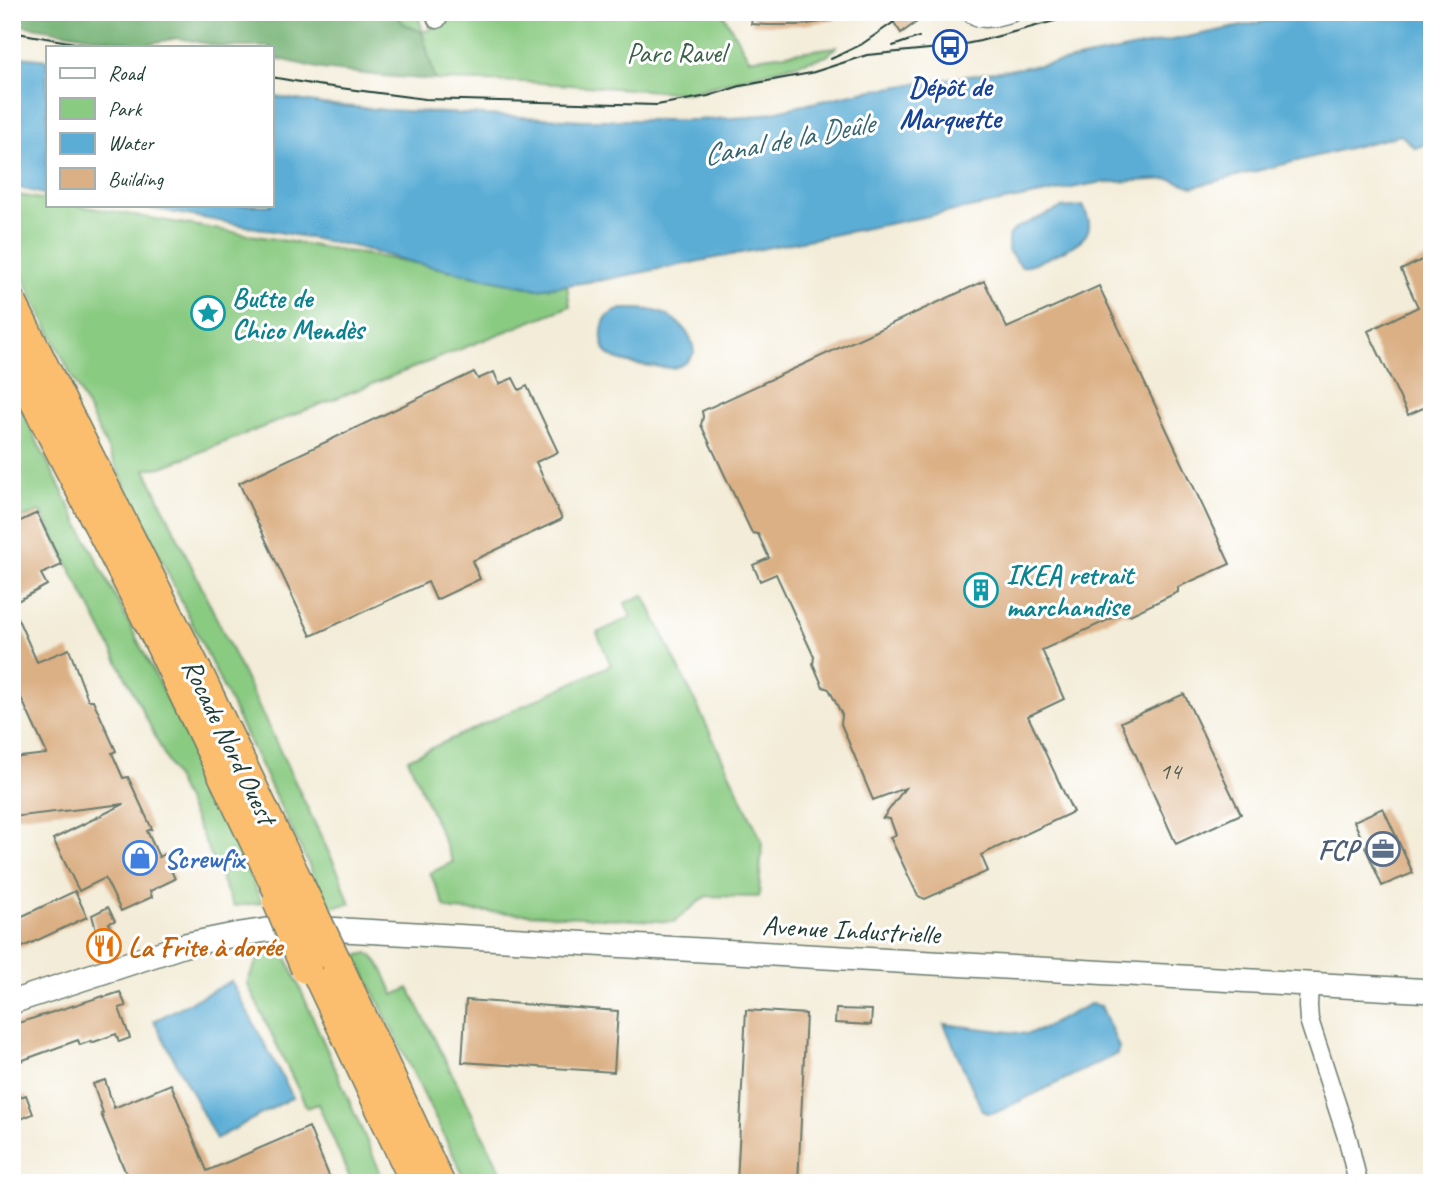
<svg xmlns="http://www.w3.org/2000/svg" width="1444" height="1195" viewBox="0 0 1444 1195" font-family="Caveat,sans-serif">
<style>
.green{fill:#8acb82;stroke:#54845b;stroke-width:2}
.forest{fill:#6faf70;stroke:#477652;stroke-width:2}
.water{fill:#5badd6;stroke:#3d7585;stroke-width:2}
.building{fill:#dbb085}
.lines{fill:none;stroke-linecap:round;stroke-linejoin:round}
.minor-casing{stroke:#697a6d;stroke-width:21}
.tertiary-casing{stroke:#697a6d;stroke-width:26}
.trunk-casing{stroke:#697a6d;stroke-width:33}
.minor{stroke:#fff;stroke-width:18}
.tertiary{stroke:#fff;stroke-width:23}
.trunk{stroke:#fbbe6e;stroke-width:30}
.tram{stroke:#1f3d34;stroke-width:2}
.trunk-bridge-casing{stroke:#697a6d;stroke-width:33;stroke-linecap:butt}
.trunk-bridge{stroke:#fbbe6e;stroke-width:30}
.labels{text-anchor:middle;stroke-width:6;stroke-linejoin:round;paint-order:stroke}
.number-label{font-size:24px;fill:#4e5a48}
.park-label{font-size:28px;fill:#3a6048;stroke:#fff}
.transit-label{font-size:28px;font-weight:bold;fill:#164399;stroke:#fff}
.culture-label{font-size:28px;font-weight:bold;fill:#0d838f;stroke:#fff;text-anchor:start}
.street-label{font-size:28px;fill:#1f3d34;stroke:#fff}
.service-label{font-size:28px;font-weight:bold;fill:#4e5e75;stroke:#fff;text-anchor:end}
.shop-label{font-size:28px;font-weight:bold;fill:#366cbe;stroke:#fff;text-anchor:start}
.food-label{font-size:28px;font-weight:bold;fill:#c56008;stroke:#fff;text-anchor:start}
.water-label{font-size:30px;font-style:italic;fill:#34646d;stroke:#fff}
</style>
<rect width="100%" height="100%" fill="#fff"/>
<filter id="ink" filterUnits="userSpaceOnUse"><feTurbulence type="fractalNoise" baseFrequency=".0143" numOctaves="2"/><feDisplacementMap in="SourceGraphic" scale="14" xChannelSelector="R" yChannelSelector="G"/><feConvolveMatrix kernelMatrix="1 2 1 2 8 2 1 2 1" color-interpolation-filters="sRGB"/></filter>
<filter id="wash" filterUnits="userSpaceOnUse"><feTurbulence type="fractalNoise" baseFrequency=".00686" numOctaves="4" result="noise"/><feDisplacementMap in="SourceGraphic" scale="28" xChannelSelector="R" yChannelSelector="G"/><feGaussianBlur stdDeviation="1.57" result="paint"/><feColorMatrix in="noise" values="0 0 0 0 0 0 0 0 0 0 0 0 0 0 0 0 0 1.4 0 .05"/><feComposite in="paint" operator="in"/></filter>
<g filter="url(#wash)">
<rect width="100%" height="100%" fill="#f3ecd8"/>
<path class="green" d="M393,12H417L423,32L472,12H722L749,59L836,47L827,56L688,93L526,82L435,80L422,33L404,24Z
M12,194L47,200V205H74L415,263L537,289L567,285L570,306L162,467L145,469L340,876L350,904L329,907L119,472L12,255Z
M12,392L196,756L262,903L233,906C176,771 108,642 41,512L12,521Z
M644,595L762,841L759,897L706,896L674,922L453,910L445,907L430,873L453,862L408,759L611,665L597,633L631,617L625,603Z
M282,947L385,1183H352L318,1104L307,1108L247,983L262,949Z
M368,953C383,964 387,979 394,995L409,988L507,1183H467L356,956Z"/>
<path class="forest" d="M12,12H393L404,24L422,32L435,80L382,76L322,69L271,57V47H222L178,38L142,45L12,24Z"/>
<path class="water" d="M1305,12H1432V142L1415,148L1401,135L1193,187L1171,179L1097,183L603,280L537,289L415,263L353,246L133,205H271V96L322,104L386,110L583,120H696L751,117L861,92L1067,61L1272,20Z
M12,56L47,60V195L12,186Z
M1083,206C1087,215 1092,224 1087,233C1080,247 1037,263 1022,267L1008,251V237L1016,228L1061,208Z
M622,309C632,309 645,308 655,311C674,315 693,333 694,353C688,361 683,366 673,368C657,367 617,365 607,353C603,348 601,338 602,332C603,317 608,314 622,309Z
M231,981L293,1097L216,1139L154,1021Z
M1090,1004L1101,1006L1119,1047L1117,1054L995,1113H987L982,1110L944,1024L1026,1034L1038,1031Z"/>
<g id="blocks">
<path class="building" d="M753,12H834L835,20L801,25H768L751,24Z
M887,12H931L901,33Z
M1432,255V404L1408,415L1368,331L1418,307L1401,270Z
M984,281L1007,328L1099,286L1230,564L1178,587V592L1130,615L1123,613L1042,650L1064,699L1028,716L1073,812L981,855L988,871L925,899L918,896L890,837L896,835L890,819L883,818L905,788L873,800L841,724L842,715L829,689L823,687L813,664L814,657L776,574L760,581L753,565L769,558L758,534L752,533L701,425L703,417L702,411Z
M474,372L478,379L494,372L499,384L513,378L519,390L527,386L558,452L536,462L562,519L472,561L480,579L436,600L428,582L311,636L239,483Z
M37,513L62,565L41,574L47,585L12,604V525Z
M12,606L37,662L69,649L88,700H93L116,751L112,753L123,778L128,777L152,829L147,831L159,857L164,854L175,879L150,891L152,897L121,911L105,878L79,891L53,839L124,804L12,817V758L47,754L12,678Z
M1184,694L1241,814L1176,844L1121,722Z
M1383,808L1413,873L1382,886L1354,821Z
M75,891L87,917L21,948L12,929V921Z
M108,907L115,921L109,923L112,935L98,938L92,915Z
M120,992L126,1006L119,1008L130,1038L119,1042L116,1034L91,1043V1041L80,1045L78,1040L12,1064V1025L103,996V997L108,996Z
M466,1000L618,1011L614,1072L462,1062Z
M836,1009L872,1010L871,1025L835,1023Z
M746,1010L806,1014L798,1183H737Z
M105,1080L114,1108L171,1084L207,1171L309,1127L332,1183H130L101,1114L103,1113L93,1084Z
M26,1095L33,1114L16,1121L12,1111V1100Z"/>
</g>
</g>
<g filter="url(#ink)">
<use href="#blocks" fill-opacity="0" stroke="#697a6d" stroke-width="2"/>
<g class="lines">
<g class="minor-casing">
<path id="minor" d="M435,12L437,19
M970,12C982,23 998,16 1013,12
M1309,984L1308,1006L1309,1020L1348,1140L1358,1183"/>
</g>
<g class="tertiary-casing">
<path id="tertiary" d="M12,1002L185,945L234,935L267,930L326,929L1432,991"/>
</g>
<g class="trunk-casing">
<path id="trunk" d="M12,304L201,680L299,885
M12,356L160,643L288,910
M336,962L439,1183
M313,964L416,1183"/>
</g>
<use href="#minor" class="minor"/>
<use href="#tertiary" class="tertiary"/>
<use href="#trunk" class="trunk"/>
<path class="tram" d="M12,32L97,47
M893,46L919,37
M831,59L862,44L894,22
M271,77L317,85L425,99L657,105L708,96L740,86L811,73L867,55L950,47L980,41L1088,12"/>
<g class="trunk-bridge-casing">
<path id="trunk-bridge" d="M299,885L336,962
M278,901L306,968"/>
</g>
<use href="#trunk-bridge" class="trunk-bridge"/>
</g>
</g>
<defs>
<g id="bus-ring" transform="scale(1.75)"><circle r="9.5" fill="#fff" stroke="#1a4fb4" stroke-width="1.5"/><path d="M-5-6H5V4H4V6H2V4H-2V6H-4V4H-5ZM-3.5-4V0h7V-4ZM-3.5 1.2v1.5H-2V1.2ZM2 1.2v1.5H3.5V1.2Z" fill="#1a4fb4"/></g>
<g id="sight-ring" transform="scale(1.75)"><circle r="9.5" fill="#fff" stroke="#0f9aa8" stroke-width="1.5"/><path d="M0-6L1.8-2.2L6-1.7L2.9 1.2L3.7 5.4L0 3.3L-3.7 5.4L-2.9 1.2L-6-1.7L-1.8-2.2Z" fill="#0f9aa8"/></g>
<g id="building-ring" transform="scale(1.75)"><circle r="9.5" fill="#fff" stroke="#0f9aa8" stroke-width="1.5"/><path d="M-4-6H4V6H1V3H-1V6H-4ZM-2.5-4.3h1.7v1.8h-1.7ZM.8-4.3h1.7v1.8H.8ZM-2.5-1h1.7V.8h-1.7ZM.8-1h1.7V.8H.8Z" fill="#0f9aa8"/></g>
<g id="office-ring" transform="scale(1.75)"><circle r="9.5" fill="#fff" stroke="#5c6f8a" stroke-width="1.5"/><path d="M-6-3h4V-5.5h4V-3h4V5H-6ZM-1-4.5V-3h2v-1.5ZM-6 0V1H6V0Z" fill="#5c6f8a"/></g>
<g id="shop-ring" transform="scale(1.75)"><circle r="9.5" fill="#fff" stroke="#3f7fe0" stroke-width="1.5"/><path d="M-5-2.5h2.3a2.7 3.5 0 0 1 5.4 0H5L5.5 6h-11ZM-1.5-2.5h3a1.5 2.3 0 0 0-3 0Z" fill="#3f7fe0"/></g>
<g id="restaurant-ring" transform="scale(1.75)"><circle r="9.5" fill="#fff" stroke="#e8710a" stroke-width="1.5"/><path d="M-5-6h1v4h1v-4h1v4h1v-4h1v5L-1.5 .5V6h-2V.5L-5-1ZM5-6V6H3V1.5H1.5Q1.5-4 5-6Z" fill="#e8710a"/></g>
</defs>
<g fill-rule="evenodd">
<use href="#bus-ring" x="950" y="47"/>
<use href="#sight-ring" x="208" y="313"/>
<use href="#building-ring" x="981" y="590"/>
<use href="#office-ring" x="1383" y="849"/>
<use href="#shop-ring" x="140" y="858"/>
<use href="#restaurant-ring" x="104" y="946"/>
</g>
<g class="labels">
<g class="number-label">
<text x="1170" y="779">14</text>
</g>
<g class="park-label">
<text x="676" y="62">Parc Ravel</text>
</g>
<g class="transit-label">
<text x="950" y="96">Dépôt de<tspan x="950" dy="32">Marquette</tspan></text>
</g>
<g class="culture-label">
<text x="232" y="307">Butte de<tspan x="232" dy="32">Chico Mendès</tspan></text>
<text x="1006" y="584">IKEA retrait<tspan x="1006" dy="32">marchandise</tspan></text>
</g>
<g class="street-label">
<text transform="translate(230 741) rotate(64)" y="10">Rocade Nord Ouest</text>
<text transform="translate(851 929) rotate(3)" y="10">Avenue Industrielle</text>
</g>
<g class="service-label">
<text x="1358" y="859">FCP</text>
</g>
<g class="shop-label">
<text x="164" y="868">Screwfix</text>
</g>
<g class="food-label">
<text x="128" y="956">La Frite à dorée</text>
</g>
<g class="water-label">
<text transform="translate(788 139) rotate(-11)" y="10">Canal de la Deûle</text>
</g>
</g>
<rect width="1444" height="1195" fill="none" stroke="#fff" stroke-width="42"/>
<rect x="46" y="46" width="228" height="161" fill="#ffffff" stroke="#a5b1ae" stroke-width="2"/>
<rect x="60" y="68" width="35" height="10" fill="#ffffff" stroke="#a5b1ae" stroke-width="2"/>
<text x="108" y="80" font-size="21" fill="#1f3d34">Road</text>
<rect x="60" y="98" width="35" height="21" fill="#8acb82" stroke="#a5b1ae" stroke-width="2"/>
<text x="108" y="116" font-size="21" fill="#1f3d34">Park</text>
<rect x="60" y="133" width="35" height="21" fill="#5badd6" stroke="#a5b1ae" stroke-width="2"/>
<text x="108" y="150" font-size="21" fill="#1f3d34">Water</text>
<rect x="60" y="168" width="35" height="21" fill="#dbb085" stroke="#a5b1ae" stroke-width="2"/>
<text x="108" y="186" font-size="21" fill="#1f3d34">Building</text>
</svg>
